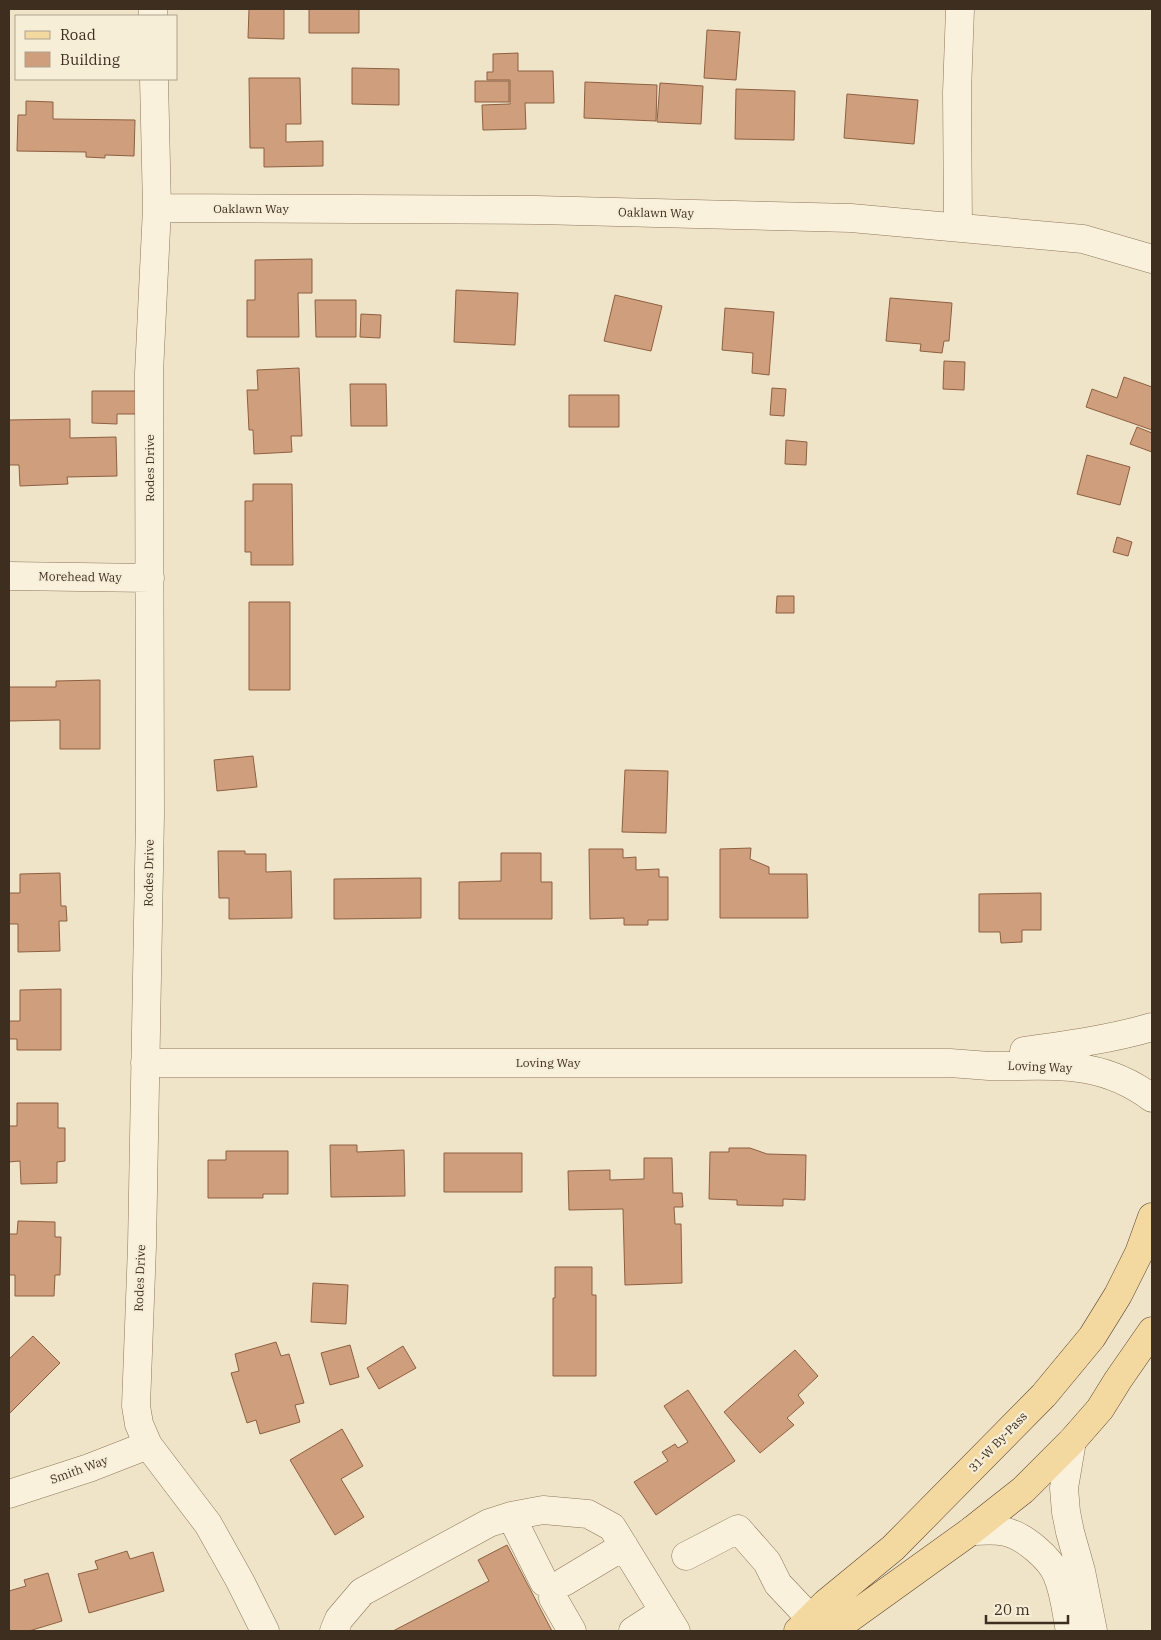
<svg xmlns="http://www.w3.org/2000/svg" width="1161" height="1640" viewBox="0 0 1161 1640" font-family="'IBM Plex Serif',serif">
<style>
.building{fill:#cf9f7d;stroke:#8d5f41}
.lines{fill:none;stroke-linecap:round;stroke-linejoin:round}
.minor-casing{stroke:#8d765c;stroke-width:29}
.major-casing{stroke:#5b4430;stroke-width:29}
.minor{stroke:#faf1dc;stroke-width:28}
.major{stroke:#f3d9a0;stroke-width:28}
.labels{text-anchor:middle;stroke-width:4.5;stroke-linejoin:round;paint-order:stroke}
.street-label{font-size:12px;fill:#3d2e20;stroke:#f7eed8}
</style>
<rect width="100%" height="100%" fill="#f0e4c8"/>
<path class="building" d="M249,9H284V39L248,38Z
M309,9H359V33H309Z
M707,30L740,32L736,80L704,78Z
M518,53V71H553L554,103H525L526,129L483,130L482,105L510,104V80H487V72H493V54Z
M352,68L399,69V105L352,104Z
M249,78H300L301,124H286V142L323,141V166L264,167V148H250Z
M475,81H509V102H475Z
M585,82L657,85L656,121L584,118Z
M660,83L703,86L701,124L657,122Z
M736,89L795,91L794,140L735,139Z
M847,94L918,100L914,144L844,138Z
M26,101L53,102V119L135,120L134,156L105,155V158L86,157V152L17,151L18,115H26Z
M312,259V293H298L299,337H247V300H255V260Z
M456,290L518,293L515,345L454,342Z
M615,295L662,306L651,351L604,341Z
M890,298L952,303L949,341H944L942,353L920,351L921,344L886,341Z
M315,300H356V337H316Z
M725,308L774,312L769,375L752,373L753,353L722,350Z
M361,314L381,315L380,338L360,337Z
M944,361L965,362L964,390L943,389Z
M299,368L302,436H291L292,452L254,454L253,430H249L247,390H258L257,370Z
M1124,377L1152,387V430L1086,407L1092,389L1117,398Z
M350,384H386L387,426H351Z
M772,388L786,389L784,416L770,415Z
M92,391H141V414H117V424L92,423Z
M569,395H619V427H569Z
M70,419V438L116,437L117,476L67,477L68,484L20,486L19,465H9V420Z
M1137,427L1152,433V452L1130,444Z
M786,440L807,442L806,465L785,464Z
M1087,455L1130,467L1120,505L1077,494Z
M253,484H292L293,565H251V552H245V501H253Z
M1117,537L1132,542L1128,556L1113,552Z
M777,596H794V613H776Z
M249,602H290V690H249Z
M100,680V749H60V720L9,721V687H56V681Z
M253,756L257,787L217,791L214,760Z
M625,770L668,771L666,833L622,832Z
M751,848L750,859L769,867V874H807L808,918H720V849Z
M589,849H623V858L636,857V870L659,869V877H668V920H648V925H624V918L590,919Z
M218,851H245V854H266V872L291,871L292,918L229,919V898H219Z
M501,853H541V882H552V919H459V882L501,881Z
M60,873L61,906H66L67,921H59L60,951L18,952V924H9V893H20V874Z
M421,878V918L334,919V879Z
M1041,893V930H1022V942L1001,943L1000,932H979V894Z
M61,989V1050H17V1039H9V1021H20V990Z
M17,1103H58V1128H65V1161L57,1162V1183L21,1184L20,1161L9,1162V1126H17Z
M330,1145H357V1152L404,1150L405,1196L331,1197Z
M729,1148H750L767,1154L806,1155L805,1200L783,1199V1206L737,1205V1200L709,1199L710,1152H729Z
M226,1151H288V1194H263V1198H208V1160H226Z
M444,1153H522V1192H444Z
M644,1158H672L673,1193H682L683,1207H674L675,1224H681L682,1283L625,1285L623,1209L569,1210L568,1171L610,1170V1180L644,1179Z
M18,1221L55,1222V1237H61L60,1275H55L54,1296H15V1275H9V1234H17Z
M555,1267H592V1295H596V1376H553V1298H555Z
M313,1283L348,1285L346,1324L311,1322Z
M33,1336L60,1363L9,1414V1359Z
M276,1342L281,1356L289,1354L304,1403L295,1405L300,1422L260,1434L256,1420L247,1423L231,1373L239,1371L235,1354Z
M350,1345L359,1377L330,1385L321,1353Z
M403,1346L416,1368L379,1389L367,1368Z
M795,1350L818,1376L798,1395L804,1403L787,1418L794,1425L760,1453L724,1412Z
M688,1390L735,1461L656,1515L634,1482L668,1461L662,1452L675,1444L678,1448L688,1442L664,1406Z
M342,1429L363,1466L341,1479L364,1517L335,1535L290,1460Z
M507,1545L552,1631H393L489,1581L478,1560Z
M127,1551L130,1559L153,1552L164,1591L89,1613L78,1574L98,1569L95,1561Z
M48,1573L62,1621L29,1631H9V1591L26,1586L24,1580Z"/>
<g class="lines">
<g class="minor-casing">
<path id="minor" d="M153,9V16
M154,79L157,208L149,373L150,815L142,1246L136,1406L139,1424L148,1445L208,1524L240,1581L265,1631
M157,208L537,210L851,218L1083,239L1152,259
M958,227L957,92L960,9
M9,576L150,578
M1024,1051C1067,1045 1111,1039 1152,1027
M145,1063H950C963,1064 976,1065 989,1066C1051,1067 1098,1058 1152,1098
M1072,1441L1064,1488L1066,1512L1070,1532L1081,1571L1093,1631
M9,1494L89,1468L148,1445
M971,1531C982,1531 994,1529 1006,1532C1024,1536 1050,1558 1057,1575C1065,1593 1066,1613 1070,1631
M686,1556L738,1529L767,1562L778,1584L811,1619
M544,1582L511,1516L543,1510L588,1514L612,1527L676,1631
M564,1582L624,1546
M553,1598L572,1631
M334,1631L339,1619L362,1592L489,1523L511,1516
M633,1631L664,1611"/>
</g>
<g class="major-casing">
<path id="major" d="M798,1631L826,1603L893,1548L1044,1395L1092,1337L1118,1295L1139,1253L1152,1217
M823,1631L850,1618L971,1531L1023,1490L1072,1441L1100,1409L1118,1380L1152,1331"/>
</g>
<use href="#minor" class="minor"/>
<use href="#major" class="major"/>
</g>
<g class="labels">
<g class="street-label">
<text x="251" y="213">Oaklawn Way</text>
<text transform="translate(656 213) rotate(1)" y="4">Oaklawn Way</text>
<text transform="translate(150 468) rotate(-90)" y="4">Rodes Drive</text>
<text transform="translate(80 577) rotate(1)" y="4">Morehead Way</text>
<text transform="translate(149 873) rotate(-89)" y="4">Rodes Drive</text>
<text x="548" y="1067">Loving Way</text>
<text transform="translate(1040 1067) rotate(2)" y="4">Loving Way</text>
<text transform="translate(140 1278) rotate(-88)" y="4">Rodes Drive</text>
<text transform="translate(998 1442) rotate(-46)" y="4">31-W By-Pass</text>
<text transform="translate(79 1470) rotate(-20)" y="4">Smith Way</text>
</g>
</g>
<rect width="1161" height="1640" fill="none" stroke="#3d2e20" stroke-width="20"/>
<rect x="15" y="15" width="162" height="65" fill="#f7eed8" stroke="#ada18e"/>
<rect x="25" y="31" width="25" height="8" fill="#f3d9a0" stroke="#ada18e"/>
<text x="60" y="40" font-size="15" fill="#3d2e20">Road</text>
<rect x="25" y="52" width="25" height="15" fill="#cf9f7d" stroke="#ada18e"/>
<text x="60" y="65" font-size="15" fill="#3d2e20">Building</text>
<path d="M986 1615v8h82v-8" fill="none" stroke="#3d2e20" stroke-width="2.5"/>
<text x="994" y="1615" font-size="15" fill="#3d2e20" stroke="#f7eed8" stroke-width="4" paint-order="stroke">20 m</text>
</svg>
